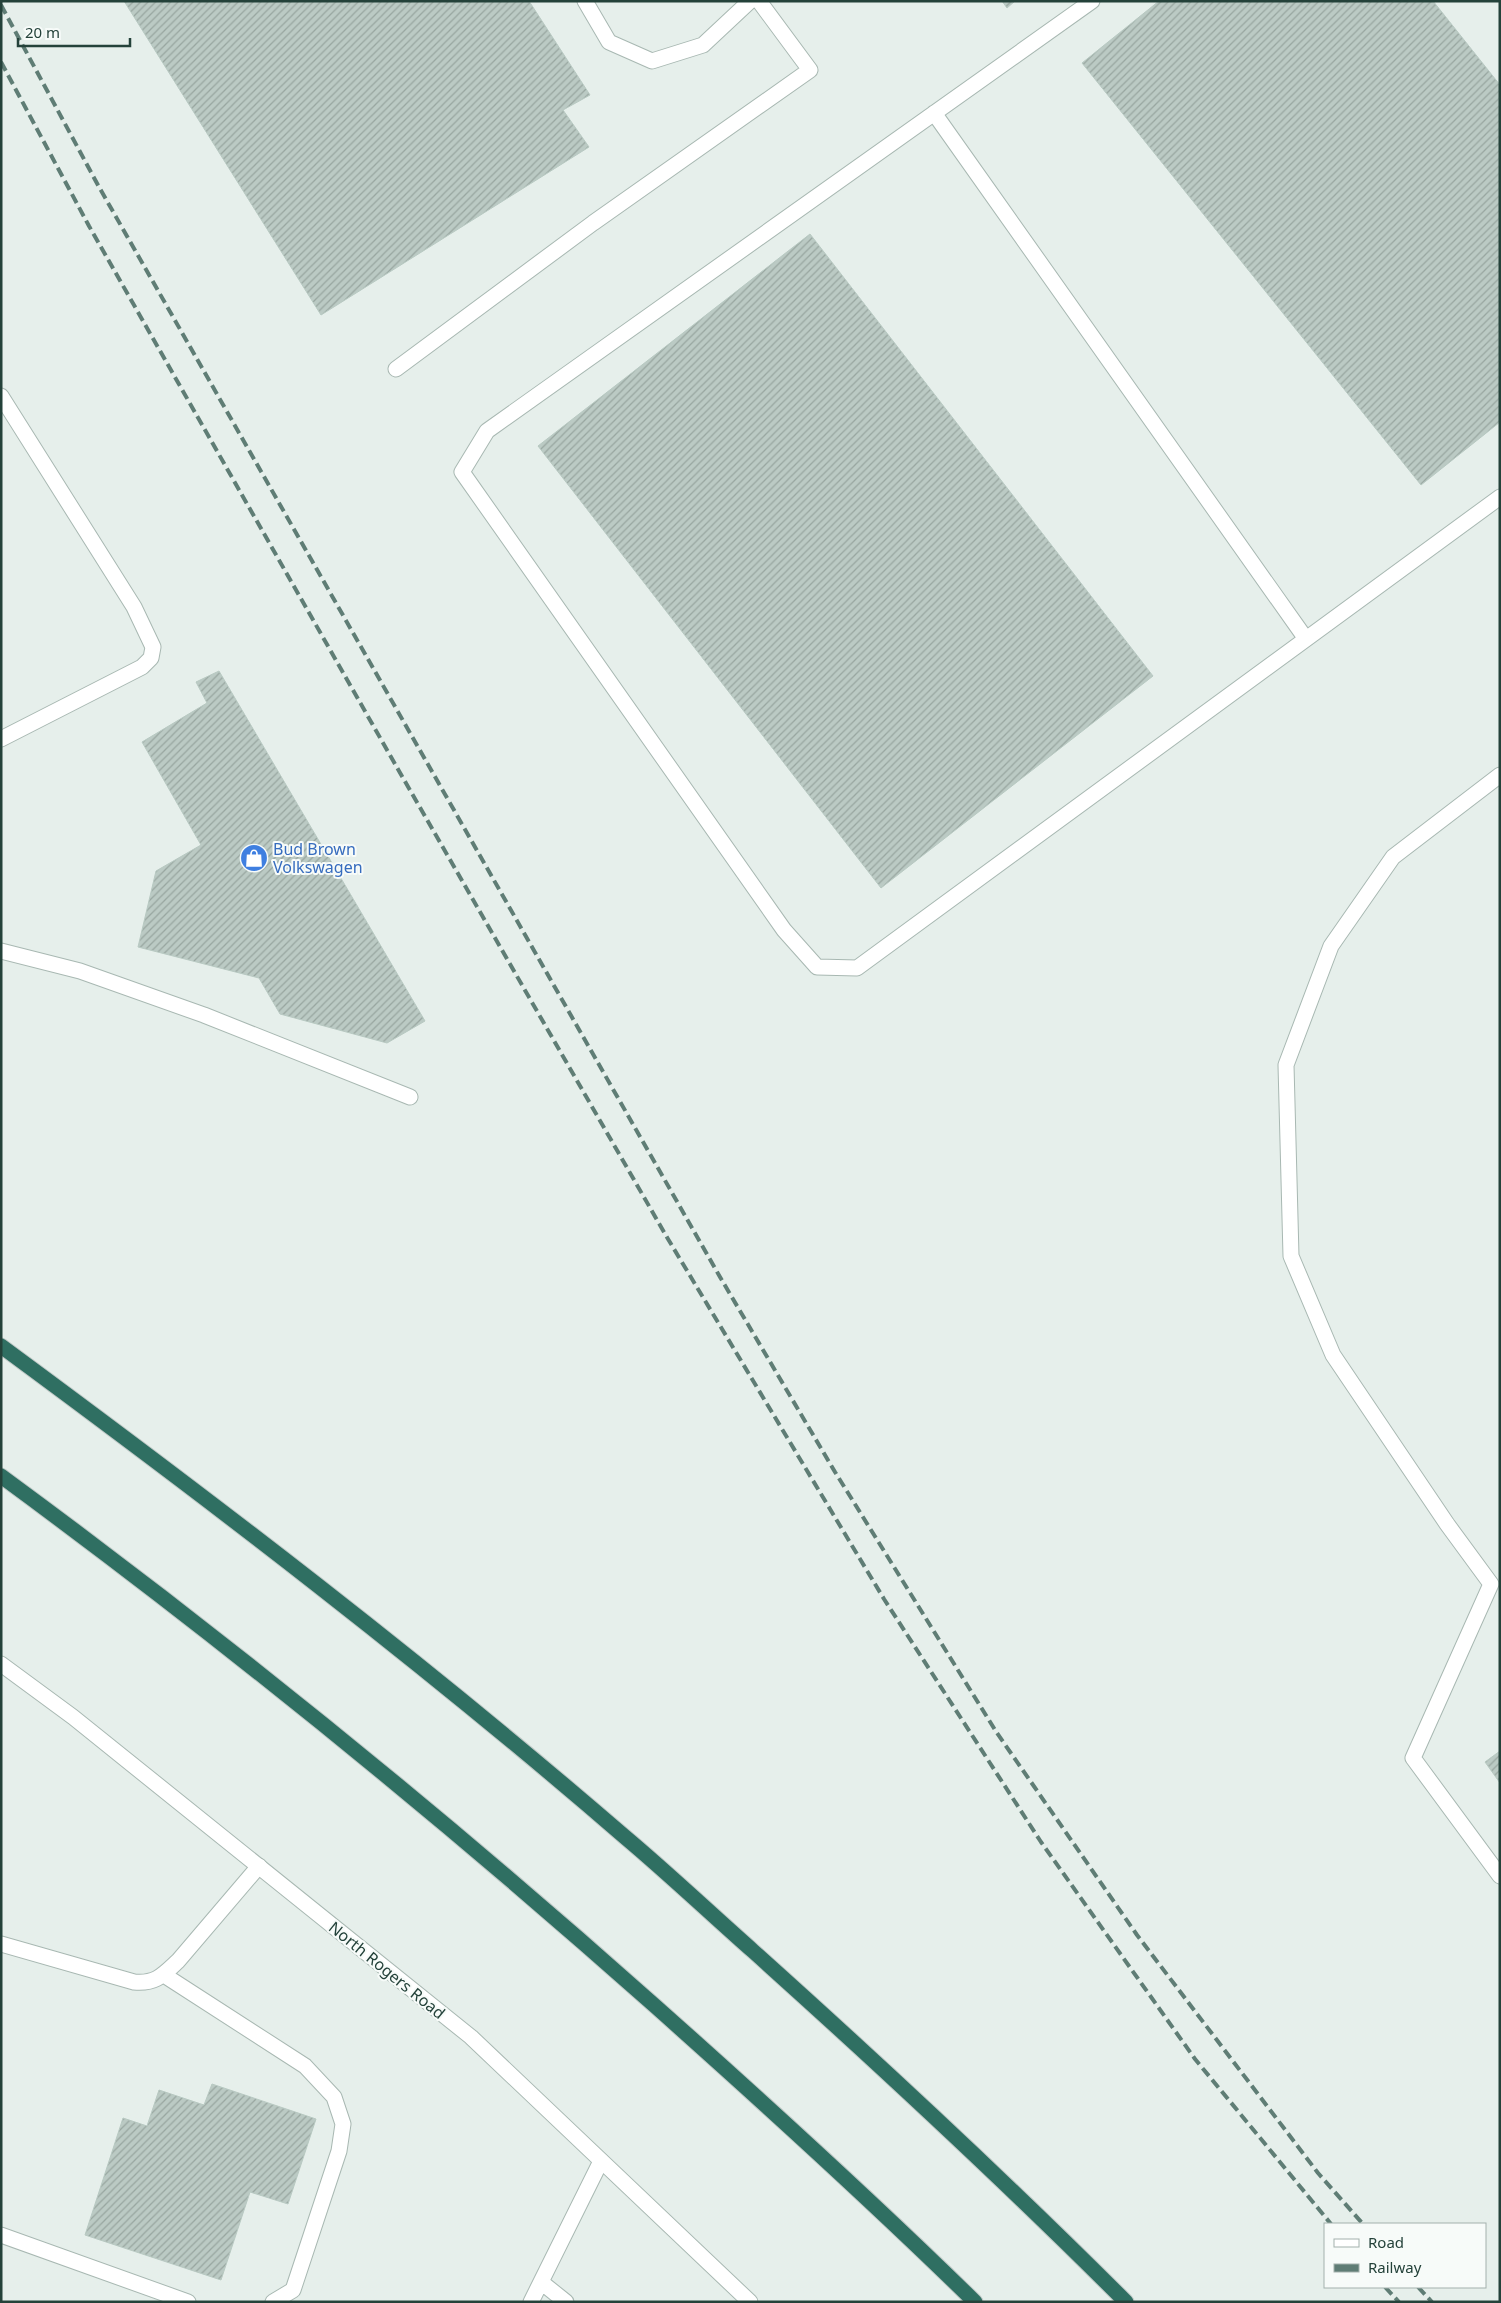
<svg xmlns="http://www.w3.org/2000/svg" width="1501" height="2303" viewBox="0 0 1501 2303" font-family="'Noto Sans',sans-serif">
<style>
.building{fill:url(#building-hatch);stroke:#b8c9c2}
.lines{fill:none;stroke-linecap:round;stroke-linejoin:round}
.service-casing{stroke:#a8b8b2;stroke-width:17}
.tertiary-casing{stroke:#a8b8b2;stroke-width:17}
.motorway-casing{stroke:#c2cac8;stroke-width:17}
.service{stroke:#fff;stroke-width:15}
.tertiary{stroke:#fff;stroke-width:15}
.motorway{stroke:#2f6f62;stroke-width:15}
.rail{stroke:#5f7d75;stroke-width:4;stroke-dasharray:10 5;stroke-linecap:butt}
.labels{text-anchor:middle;stroke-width:4;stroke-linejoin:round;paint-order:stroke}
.shop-label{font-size:16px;fill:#366cbe;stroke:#f7fbf9;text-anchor:start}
.street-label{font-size:16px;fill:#24423a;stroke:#f7fbf9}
</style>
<defs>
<pattern id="building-hatch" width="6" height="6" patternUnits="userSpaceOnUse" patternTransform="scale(1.25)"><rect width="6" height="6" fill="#bbcac4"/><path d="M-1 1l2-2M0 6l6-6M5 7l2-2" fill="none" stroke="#98a6a0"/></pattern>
</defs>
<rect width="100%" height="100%" fill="#e6efeb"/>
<path class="building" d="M124,1H529L590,95L563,110L589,147L321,315Z
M1002,1H1015L1007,8Z
M1159,1H1433L1500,85V422L1421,485L1082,63Z
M810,234L1153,676L881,888L538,446Z
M219,671L425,1021L387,1043L280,1014L259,978L138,947L156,871L201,845L142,742L207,703L196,682Z
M1500,1751V1783L1485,1762Z
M212,2084L316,2119L288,2204L250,2192L221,2280L85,2235L123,2118L147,2126L159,2090L204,2105Z"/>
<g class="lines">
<g class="service-casing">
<path id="service" d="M585,1L609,42L652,61L703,45L750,1
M1092,1L487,431L462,472L784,930L817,967L857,968L1500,497
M934,113L1306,639
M396,369L593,223L810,70L759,1
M1,396L134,607L153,647L151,658L142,667L1,739
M1500,775L1393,857L1331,946L1286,1065L1291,1256L1333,1355L1447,1524L1491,1584L1413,1758L1500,1876
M1,951L80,971L204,1015L410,1097
M1,1944L134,1982C156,1984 163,1975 178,1961L259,1866
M164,1975L305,2066L334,2097L343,2124L339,2151L293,2290L273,2302
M1,2235L188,2302
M541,2282L566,2302
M531,2302L601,2161"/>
</g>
<g class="tertiary-casing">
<path id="tertiary" d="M1,1664L73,1717L471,2037L750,2302"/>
</g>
<g class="motorway-casing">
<path id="motorway" d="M1,1346C214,1503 425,1664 625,1837C669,1874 710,1913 753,1951C880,2065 1005,2181 1126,2302
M1,1476C227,1642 445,1819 654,2005C763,2102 871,2200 975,2302"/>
</g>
<use href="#service" class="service"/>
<use href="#tertiary" class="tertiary"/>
<use href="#motorway" class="motorway"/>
<path class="rail" d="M1,5L99,187L720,1277L835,1472L997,1733L1137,1935L1318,2173L1363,2224
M1,62L89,226L399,771L668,1239L884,1599L1041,1842L1195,2059L1331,2224
M1385,2287L1399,2302
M1418,2287L1432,2302"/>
</g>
<defs>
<g id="shop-disc" transform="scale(1.4375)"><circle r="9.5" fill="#3f7fe0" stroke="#f7fbf9"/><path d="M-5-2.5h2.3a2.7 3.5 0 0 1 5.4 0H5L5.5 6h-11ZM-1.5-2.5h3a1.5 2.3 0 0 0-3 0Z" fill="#fff"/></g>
</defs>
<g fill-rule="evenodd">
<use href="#shop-disc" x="254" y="858"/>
</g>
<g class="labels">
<g class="shop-label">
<text x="273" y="855">Bud Brown<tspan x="273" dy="18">Volkswagen</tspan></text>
</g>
<g class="street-label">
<text transform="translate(387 1970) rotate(39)" y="6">North Rogers Road</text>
</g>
</g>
<rect width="1501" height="2303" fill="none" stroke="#24423a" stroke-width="5"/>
<rect x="1324" y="2223" width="162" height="65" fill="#f7fbf9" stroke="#a3b1ad"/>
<rect x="1334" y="2239" width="25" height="8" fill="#ffffff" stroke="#a3b1ad"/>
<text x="1368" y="2248" font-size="15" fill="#24423a">Road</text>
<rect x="1334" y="2264" width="25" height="8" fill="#5f7d75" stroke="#a3b1ad"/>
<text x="1368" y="2273" font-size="15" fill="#24423a">Railway</text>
<path d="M18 38v8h112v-8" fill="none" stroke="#24423a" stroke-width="2.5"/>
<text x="25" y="38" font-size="15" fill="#24423a" stroke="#f7fbf9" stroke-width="4" paint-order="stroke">20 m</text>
</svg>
